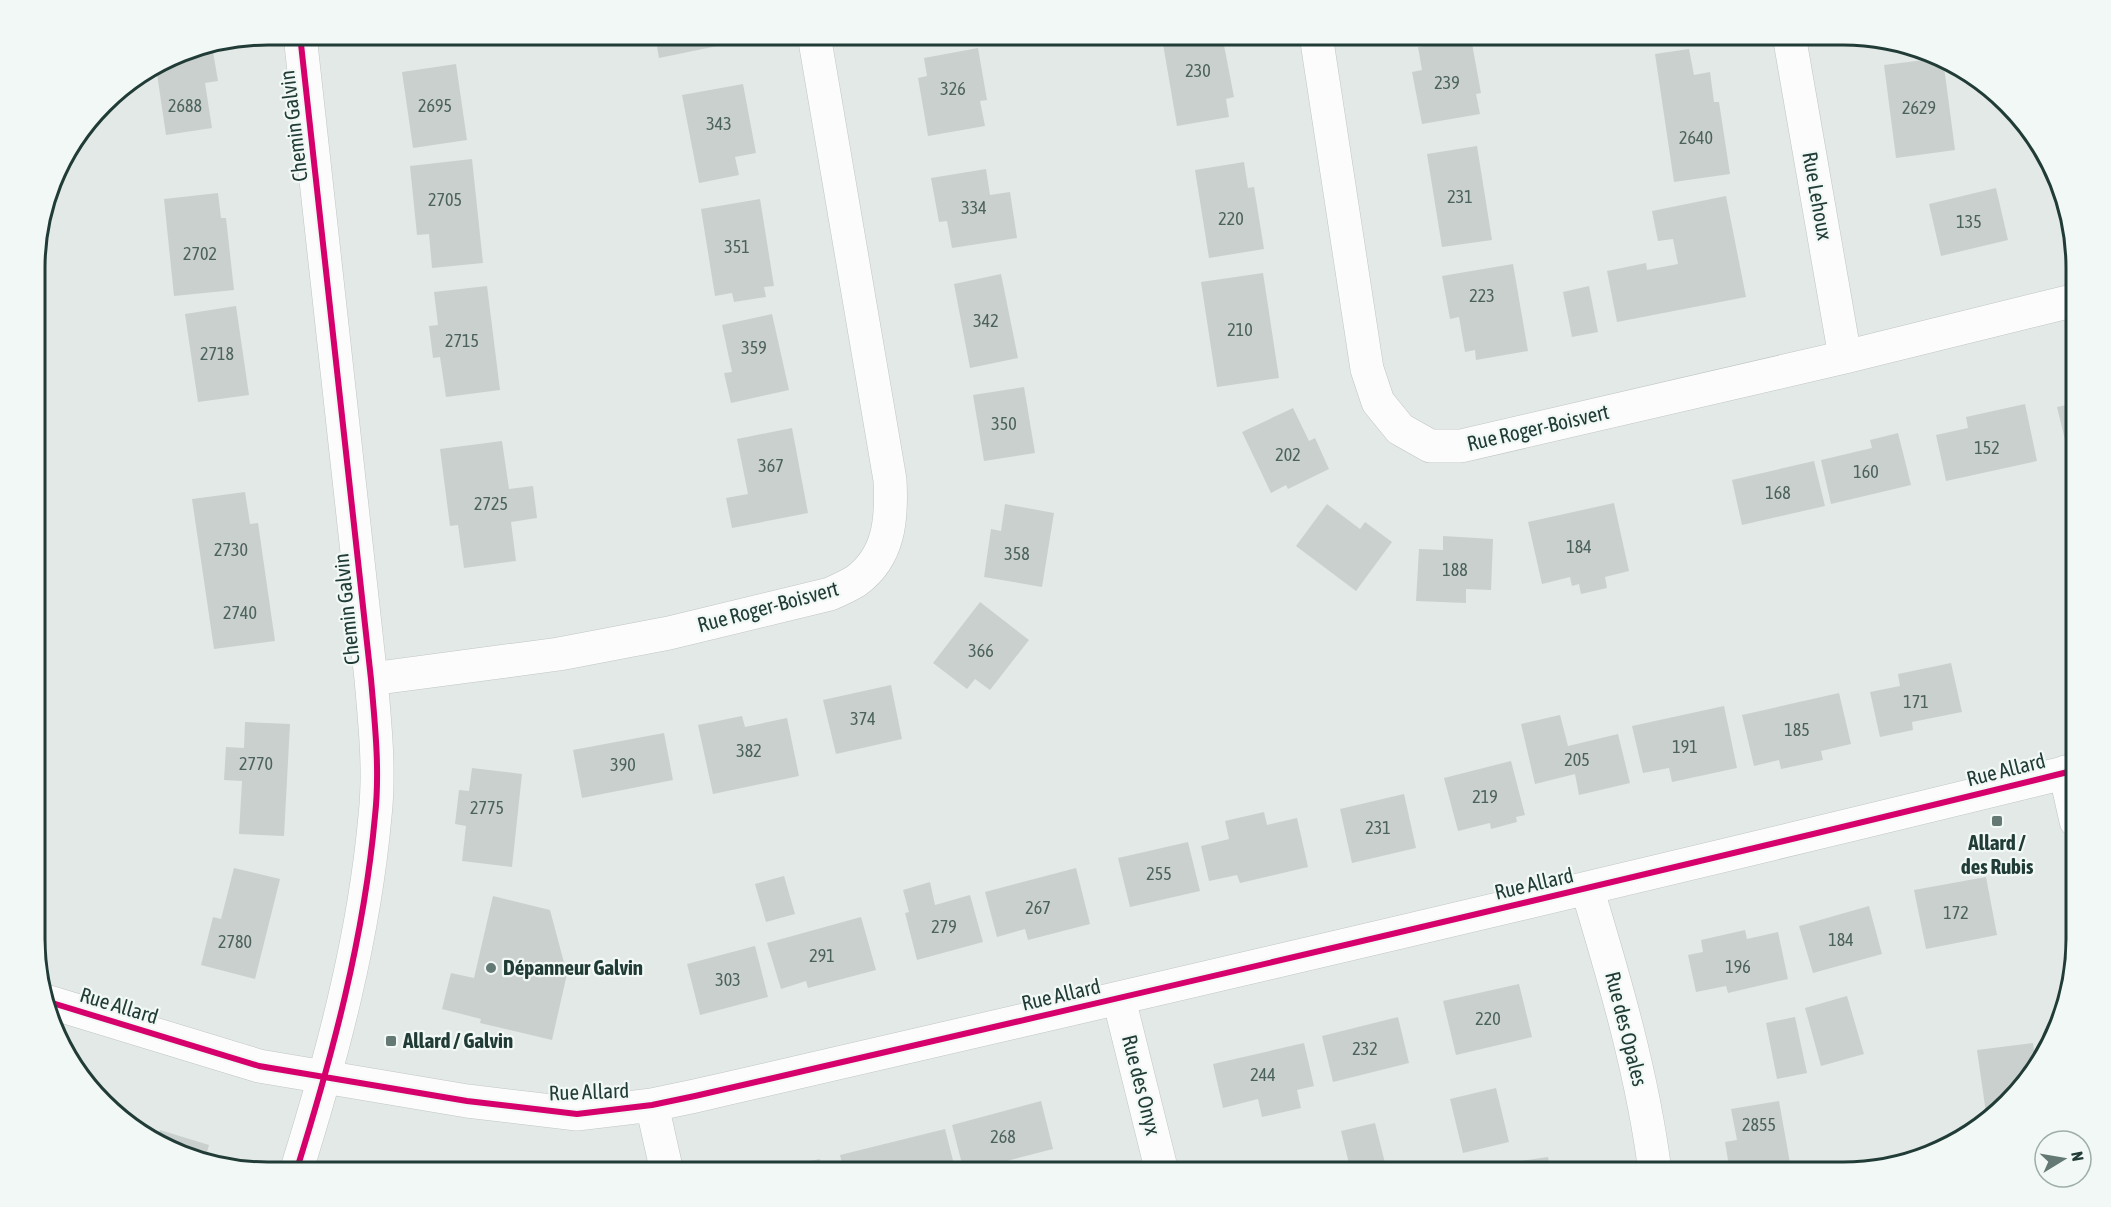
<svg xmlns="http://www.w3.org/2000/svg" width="2111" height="1207" viewBox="0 0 2111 1207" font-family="'Asap Condensed',sans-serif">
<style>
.building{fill:#cad0ce}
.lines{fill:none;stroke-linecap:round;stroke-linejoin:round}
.minor-casing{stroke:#c0c6c3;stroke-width:34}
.minor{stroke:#fbfcfb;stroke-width:33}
.cycleway-casing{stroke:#f1f8f5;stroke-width:10}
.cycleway{stroke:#d6006c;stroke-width:6}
.poi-dot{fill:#657974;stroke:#f1f8f5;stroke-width:2}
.labels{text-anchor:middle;stroke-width:4.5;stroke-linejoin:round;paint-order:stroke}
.number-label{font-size:18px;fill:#4c625d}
.street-label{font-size:21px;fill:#213c36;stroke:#f1f8f5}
.poi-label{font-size:21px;font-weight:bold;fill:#213c36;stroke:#f1f8f5;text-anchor:start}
.rim{fill:none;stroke:#213c36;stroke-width:3}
</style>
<rect width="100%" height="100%" fill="#e3e9e6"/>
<path class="building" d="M655,35H726L727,44L659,58Z
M1214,35H1222L1234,97L1226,99L1229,117L1177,126L1163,44Z
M1633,35H1653V36L1634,39Z
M1654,35H1705L1706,37L1656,45Z
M1471,38L1481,93L1476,94L1480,114L1422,124L1412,72L1422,70L1418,47Z
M212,46L218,81L205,83L212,128L166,135L156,67L179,52Z
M978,48L987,100L980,101L985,126L928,136L918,78L927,76L924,58Z
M1689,49L1694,75L1710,72L1714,102H1719L1730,174L1674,182L1655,54Z
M1940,58L1943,59L1955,150L1896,158L1884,65Z
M456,64L467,140L413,148L402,72Z
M743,84L756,153L735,157L739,175L699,183L682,95Z
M1477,146L1492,240L1442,247L1427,154Z
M472,159L483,263L432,268L429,234L417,235L410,166Z
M1244,162L1248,188L1254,187L1264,249L1209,258L1195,170Z
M986,169L990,195L1010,192L1017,238L952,248L947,221L939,222L931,178Z
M1996,188L2008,240L1941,256L1929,204Z
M218,193L221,218H226L234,290L174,296L164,199Z
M1726,196L1746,297L1617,322L1607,271L1646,263L1647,270L1678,264L1673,239L1658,241L1652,211Z
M760,199L774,286L764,287L766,297L734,302L732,293L715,296L701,209Z
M1513,264L1528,351L1476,360L1475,350L1465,352L1459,317L1450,319L1442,276Z
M1263,273L1279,378L1217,387L1201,282Z
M1001,274L1018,358L970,368L954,284Z
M487,286L500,390L446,397L440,357L433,358L429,326L438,325L434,292Z
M1589,286L1598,332L1572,337L1563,292Z
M236,306L249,395L198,402L185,314Z
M772,314L789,390L731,403L724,373L732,372L722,325Z
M1024,387L1035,453L984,461L973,395Z
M2076,403V446L2067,448L2057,407Z
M2025,404L2037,461L1946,481L1936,435L1968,428L1966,417Z
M1293,408L1309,441L1315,438L1329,469L1288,489L1286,485L1271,493L1242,432Z
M792,428L808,513L732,528L726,498L748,494L737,439Z
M1898,433L1911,485L1831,504L1821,460L1872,448L1870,440Z
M502,441L509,489L533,486L537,518L511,522L516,561L464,568L458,525L450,526L440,449Z
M1814,461L1825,506L1742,525L1732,480Z
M245,492L250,524L258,523L275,641L214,649L192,499Z
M1614,503L1629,571L1605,577L1607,588L1581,594L1579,584L1572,586L1570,577L1542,584L1528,522Z
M1005,504L1054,513L1042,587L984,577L991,529L1001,531Z
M1327,504L1360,529L1365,522L1392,542L1356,591L1296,546Z
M1443,536L1493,539L1491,590L1466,589V603L1416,601L1419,549L1443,550Z
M980,602L1029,640L990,690L975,679L967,689L933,663Z
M1951,663L1962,712L1912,722L1913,730L1880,737L1870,692L1900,686L1898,674Z
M891,685L902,739L836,754L823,700Z
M1839,693L1851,744L1821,751L1823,760L1781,769L1779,760L1754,766L1742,715Z
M1724,706L1737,768L1672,782L1669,768L1643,773L1632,726Z
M1560,715L1568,746L1618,734L1630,783L1579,795L1575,774L1535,784L1521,724Z
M742,716L745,727L787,718L799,776L713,794L698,725Z
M245,722L290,724L284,836L239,834L242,781L224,780L226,747L244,748Z
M664,733L673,780L582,798L573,750Z
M1511,761L1525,815L1516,817L1517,822L1491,829L1490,823L1458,831L1444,778Z
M472,768L522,774L512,867L462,861L466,826L455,824L459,790L469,791Z
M1404,794L1416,848L1352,863L1340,809Z
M1264,812L1267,825L1297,818L1308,867L1240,883L1237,875L1209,881L1201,846L1229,839L1225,821Z
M1188,842L1200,891L1130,907L1118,858Z
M234,868L280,879L255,979L201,965L213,917L221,919Z
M1076,868L1090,924L1028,940L1025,929L997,937L985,892Z
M784,876L795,914L766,922L755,884Z
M1986,877L1997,935L1926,949L1914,890Z
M930,882L935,905L970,895L983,942L917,960L905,913L909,912L903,890Z
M493,896L550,910L567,974L552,1040L480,1023L481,1019L442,1009L451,973L474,978Z
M1869,906L1882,954L1813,973L1799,926Z
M861,917L876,970L808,988L806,981L781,989L767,943Z
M1745,930L1747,939L1778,932L1788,979L1728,993L1726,986L1696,992L1688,955L1703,952L1701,940Z
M755,946L768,997L700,1015L687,964Z
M1519,984L1532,1037L1456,1055L1443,1001Z
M1847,996L1864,1054L1821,1066L1805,1008Z
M1398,1017L1409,1063L1333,1082L1322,1036Z
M1795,1017L1807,1073L1777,1079L1766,1023Z
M1304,1043L1314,1086L1297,1090L1301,1108L1262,1117L1258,1099L1223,1108L1213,1064Z
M2033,1043L2036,1067L2008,1104L1987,1120L1977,1050Z
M1496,1088L1509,1142L1463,1153L1450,1099Z
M1041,1101L1053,1149L964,1172L952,1125Z
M1779,1101L1790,1163L1730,1172L1725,1142L1737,1140L1731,1109Z
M1375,1123L1387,1171L1351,1172L1341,1131Z
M945,1129L956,1172H844L840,1155Z
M160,1130L209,1145L204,1163L156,1143Z
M1548,1157L1551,1172H1503L1501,1164Z
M820,1159L822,1172H761V1171Z"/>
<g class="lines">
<g class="minor-casing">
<path id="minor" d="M1316,35L1367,369L1378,402L1400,429L1430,446H1461L1845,357L2076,300
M1789,35L1845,357
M371,679L559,654L669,633L830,594C839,590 848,586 856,581C890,556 892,518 890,480L814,35
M2065,772L2076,821
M1587,888C1615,981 1643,1076 1655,1172
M1119,999L1162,1172
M49,1002L259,1066L467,1101L577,1114L652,1105L695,1096C1156,990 1617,883 2076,770
M652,1105L667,1172
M296,1172C332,1057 364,938 375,816C380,771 375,724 371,679L300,35"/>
</g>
<use href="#minor" class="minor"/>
<g class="cycleway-casing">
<path id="cycleway" d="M49,1002L259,1066L467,1101L577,1114L652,1105L695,1096C1156,990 1617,883 2076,770
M296,1172C332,1057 364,938 375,816C380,771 375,724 371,679L300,35"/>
</g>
<use href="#cycleway" class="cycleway"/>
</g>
<g class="poi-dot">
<rect x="1991" y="815" width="12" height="12" rx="3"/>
<circle cx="491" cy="968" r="6"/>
<rect x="385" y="1035" width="12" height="12" rx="3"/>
</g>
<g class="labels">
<g class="number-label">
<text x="1198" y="77">230</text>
<text x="1447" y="89">239</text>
<text x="953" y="95">326</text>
<text x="185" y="112">2688</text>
<text x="435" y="112">2695</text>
<text x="1919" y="114">2629</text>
<text x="719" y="130">343</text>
<text x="1696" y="144">2640</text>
<text x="1460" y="203">231</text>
<text x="445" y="206">2705</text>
<text x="974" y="214">334</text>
<text x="1231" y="225">220</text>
<text x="1969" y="228">135</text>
<text x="737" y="253">351</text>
<text x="200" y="260">2702</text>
<text x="1482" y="302">223</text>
<text x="986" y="327">342</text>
<text x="1240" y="336">210</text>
<text x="462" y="347">2715</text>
<text x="754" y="354">359</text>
<text x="217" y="360">2718</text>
<text x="1004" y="430">350</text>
<text x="1987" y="454">152</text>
<text x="1288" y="461">202</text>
<text x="771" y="472">367</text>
<text x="1866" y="478">160</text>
<text x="1778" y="499">168</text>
<text x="491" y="510">2725</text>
<text x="1579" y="553">184</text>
<text x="231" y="556">2730</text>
<text x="1017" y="560">358</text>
<text x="1455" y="576">188</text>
<text x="240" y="619">2740</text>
<text x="981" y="657">366</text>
<text x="1916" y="708">171</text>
<text x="863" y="725">374</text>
<text x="1797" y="736">185</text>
<text x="1685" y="753">191</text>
<text x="749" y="757">382</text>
<text x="1577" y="766">205</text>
<text x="256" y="770">2770</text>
<text x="623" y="771">390</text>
<text x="1485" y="803">219</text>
<text x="487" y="814">2775</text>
<text x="1378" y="834">231</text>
<text x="1159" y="880">255</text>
<text x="1038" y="914">267</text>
<text x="1956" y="919">172</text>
<text x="944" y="933">279</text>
<text x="1841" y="946">184</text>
<text x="235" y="948">2780</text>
<text x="822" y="962">291</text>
<text x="1738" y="973">196</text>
<text x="728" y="986">303</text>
<text x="1488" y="1025">220</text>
<text x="1365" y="1055">232</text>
<text x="1263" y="1081">244</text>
<text x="1759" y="1131">2855</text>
<text x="1003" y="1143">268</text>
</g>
<g class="street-label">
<text transform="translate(294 126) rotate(-97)" y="7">Chemin Galvin</text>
<text transform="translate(1817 196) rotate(80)" y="7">Rue Lehoux</text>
<text transform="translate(1538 428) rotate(-13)" y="7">Rue Roger-Boisvert</text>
<text transform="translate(768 607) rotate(-15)" y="7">Rue Roger-Boisvert</text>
<text transform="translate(347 609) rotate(-96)" y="7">Chemin Galvin</text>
<text transform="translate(2006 770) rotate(-14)" y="7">Rue Allard</text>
<text transform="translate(1534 884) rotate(-13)" y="7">Rue Allard</text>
<text transform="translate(1061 995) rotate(-13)" y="7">Rue Allard</text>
<text transform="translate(119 1006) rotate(17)" y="7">Rue Allard</text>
<text transform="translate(1626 1029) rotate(76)" y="7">Rue des Opales</text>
<text transform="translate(1141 1085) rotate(76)" y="7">Rue des Onyx</text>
<text transform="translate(589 1092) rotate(-2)" y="7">Rue Allard</text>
</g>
<g class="poi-label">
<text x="1997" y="850" text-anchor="middle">Allard /<tspan x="1997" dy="24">des Rubis</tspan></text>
<text x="503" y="975">Dépanneur Galvin</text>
<text x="403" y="1048">Allard / Galvin</text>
</g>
</g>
<path d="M0 0H2111V1207H0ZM268 45H1843A223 223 0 0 1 2066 268V939A223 223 0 0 1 1843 1162H268A223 223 0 0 1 45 939V268A223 223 0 0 1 268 45Z" fill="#f1f8f5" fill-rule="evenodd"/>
<path class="rim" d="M268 45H1843A223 223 0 0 1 2066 268V939A223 223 0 0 1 1843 1162H268A223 223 0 0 1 45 939V268A223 223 0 0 1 268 45Z"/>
<g transform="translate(2063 1159) rotate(79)"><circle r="28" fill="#f1f8f5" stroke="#9eada9" stroke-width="1.5"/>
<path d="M0-4.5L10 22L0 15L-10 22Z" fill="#657974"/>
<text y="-9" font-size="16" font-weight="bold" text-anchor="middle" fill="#213c36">N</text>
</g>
</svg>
